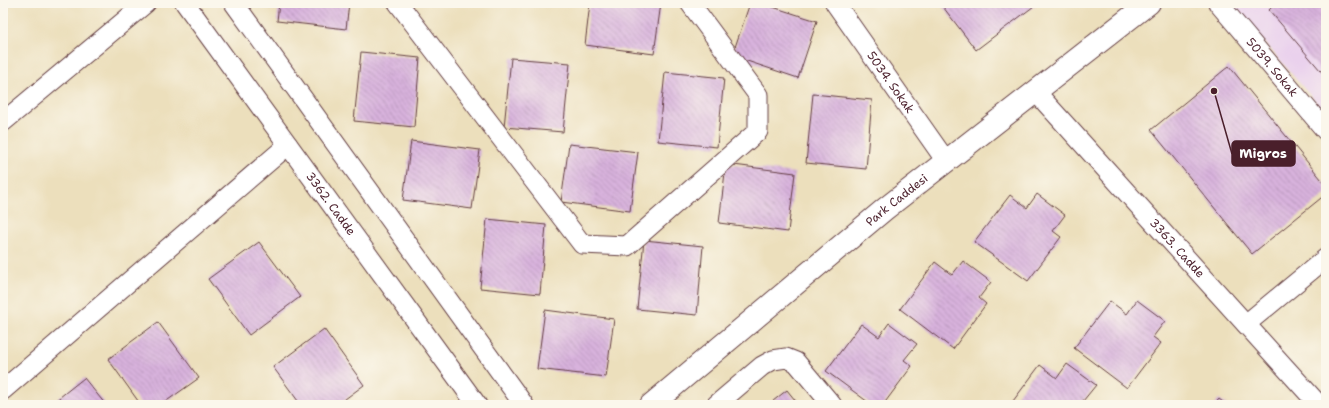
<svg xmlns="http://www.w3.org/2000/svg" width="1329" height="408" viewBox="0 0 1329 408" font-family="'Shantell Sans',sans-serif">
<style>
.built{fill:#ead1ed}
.building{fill:url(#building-back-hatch)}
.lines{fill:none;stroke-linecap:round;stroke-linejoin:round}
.minor-casing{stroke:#623c41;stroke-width:21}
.tertiary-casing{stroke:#623c41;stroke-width:24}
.minor{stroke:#fff;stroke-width:19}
.tertiary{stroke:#fff;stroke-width:22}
.labels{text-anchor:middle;stroke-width:3;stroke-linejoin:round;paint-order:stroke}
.street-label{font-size:12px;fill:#4a1f2b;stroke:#fbf7ec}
.leader{fill:none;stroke:#4a1f2b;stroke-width:1.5}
.callout-dot{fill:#4a1f2b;stroke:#fbf7ec;stroke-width:1.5}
.callout{fill:#4a1f2b;stroke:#4a1f2b;stroke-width:1.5}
.callout-label{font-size:13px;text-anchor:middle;font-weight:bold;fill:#fff}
</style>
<defs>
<pattern id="building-back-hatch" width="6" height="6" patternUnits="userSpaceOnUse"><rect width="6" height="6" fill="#d8b2dd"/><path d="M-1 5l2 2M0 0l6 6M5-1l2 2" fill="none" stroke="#b190b3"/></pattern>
</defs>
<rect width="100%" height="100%" fill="#fbf7ec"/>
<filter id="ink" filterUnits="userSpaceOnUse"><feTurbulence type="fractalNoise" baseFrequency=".025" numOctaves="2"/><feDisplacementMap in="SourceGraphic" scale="8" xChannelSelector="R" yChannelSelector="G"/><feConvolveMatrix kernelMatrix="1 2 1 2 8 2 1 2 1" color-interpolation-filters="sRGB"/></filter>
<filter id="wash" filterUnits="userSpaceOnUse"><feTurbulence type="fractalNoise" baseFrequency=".012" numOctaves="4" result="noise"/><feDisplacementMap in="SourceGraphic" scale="16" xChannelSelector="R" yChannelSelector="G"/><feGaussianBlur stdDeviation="0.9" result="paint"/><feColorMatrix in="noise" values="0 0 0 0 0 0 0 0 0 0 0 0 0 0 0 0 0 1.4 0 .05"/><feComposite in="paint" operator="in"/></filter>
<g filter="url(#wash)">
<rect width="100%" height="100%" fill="#ecdfbc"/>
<path class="built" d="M1231,3H1326V114Z"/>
<g id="blocks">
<path class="building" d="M279,3H349L346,29L277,21Z
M590,3H661L654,54L585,45Z
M750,3H760L817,21L798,78L732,56Z
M940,3H1038L976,50Z
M1276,3H1326V77L1269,10Z
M361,52L420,58L414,127L354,121Z
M511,58L570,63L563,132L504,127Z
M1229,66L1326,185V194L1252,254L1151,130Z
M665,72L724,78L717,147L658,141Z
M813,94L872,100L866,169L806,163Z
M411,141L480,150L472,209L403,200Z
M569,144L638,152L630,211L561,202Z
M726,164L795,173L788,232L719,223Z
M1037,194L1065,215L1053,231L1061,237L1028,281L974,242L1010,195L1027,208Z
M487,219L546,225L540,294L480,288Z
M644,240L703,246L697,315L637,309Z
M259,242L300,297L249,335L208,279Z
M963,261L991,282L979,298L986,304L953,349L900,309L935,262L952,275Z
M1137,300L1165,321L1153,337L1161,343L1127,388L1074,348L1110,301L1127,314Z
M545,310L614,319L606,377L537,369Z
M158,322L199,378L161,405H141L108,359Z
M889,323L917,344L904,360L912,366L883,405H872L826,371L861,324L879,337Z
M324,329L364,385L337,405H301L273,367Z
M1067,364L1096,385L1083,401L1089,405H1010L1040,365L1057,378Z
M84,378L106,405H50Z
M787,390L799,405H768Z
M1219,399L1227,405H1214Z"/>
</g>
</g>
<g filter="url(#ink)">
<use href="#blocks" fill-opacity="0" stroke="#623c41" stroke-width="1"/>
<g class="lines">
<g class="minor-casing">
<g id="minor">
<path id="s1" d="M185,3L477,405"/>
<path d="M234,3L524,405"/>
<path d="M398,3L582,244L627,246L758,131V95L690,3"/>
<path id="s2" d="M835,3L946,161"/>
<path id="s3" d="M1218,3L1326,131"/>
<path id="s4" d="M1035,91L1319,405"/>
<path d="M3,122L146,3"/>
<path d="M1246,324L1326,258"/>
<path d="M3,390L288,145"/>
<path d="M716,405L762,366L773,360L786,358L796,362L832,405"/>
</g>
</g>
<g class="tertiary-casing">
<g id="tertiary">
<path id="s5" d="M651,405L885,209L1149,3"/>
</g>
</g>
<use href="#minor" class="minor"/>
<use href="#tertiary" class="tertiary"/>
</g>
</g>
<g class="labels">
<g class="street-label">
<text dy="4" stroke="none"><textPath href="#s3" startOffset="84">5039. Sokak</textPath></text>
<text dy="4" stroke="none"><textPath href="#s2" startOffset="97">5034. Sokak</textPath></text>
<text dy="4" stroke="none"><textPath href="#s5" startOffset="320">Park Caddesi</textPath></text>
<text dy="4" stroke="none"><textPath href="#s1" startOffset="248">3362. Cadde</textPath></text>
<text dy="4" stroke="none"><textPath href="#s4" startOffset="212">3363. Cadde</textPath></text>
</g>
</g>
<path class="leader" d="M1214 91L1232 154"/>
<circle class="callout-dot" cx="1214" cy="91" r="4"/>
<rect class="callout" x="1232" y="141" width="63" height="25" rx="4"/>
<g class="callout-label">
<text x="1263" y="158">Migros</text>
</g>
<rect width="1329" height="408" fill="none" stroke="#fbf7ec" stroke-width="16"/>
</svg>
